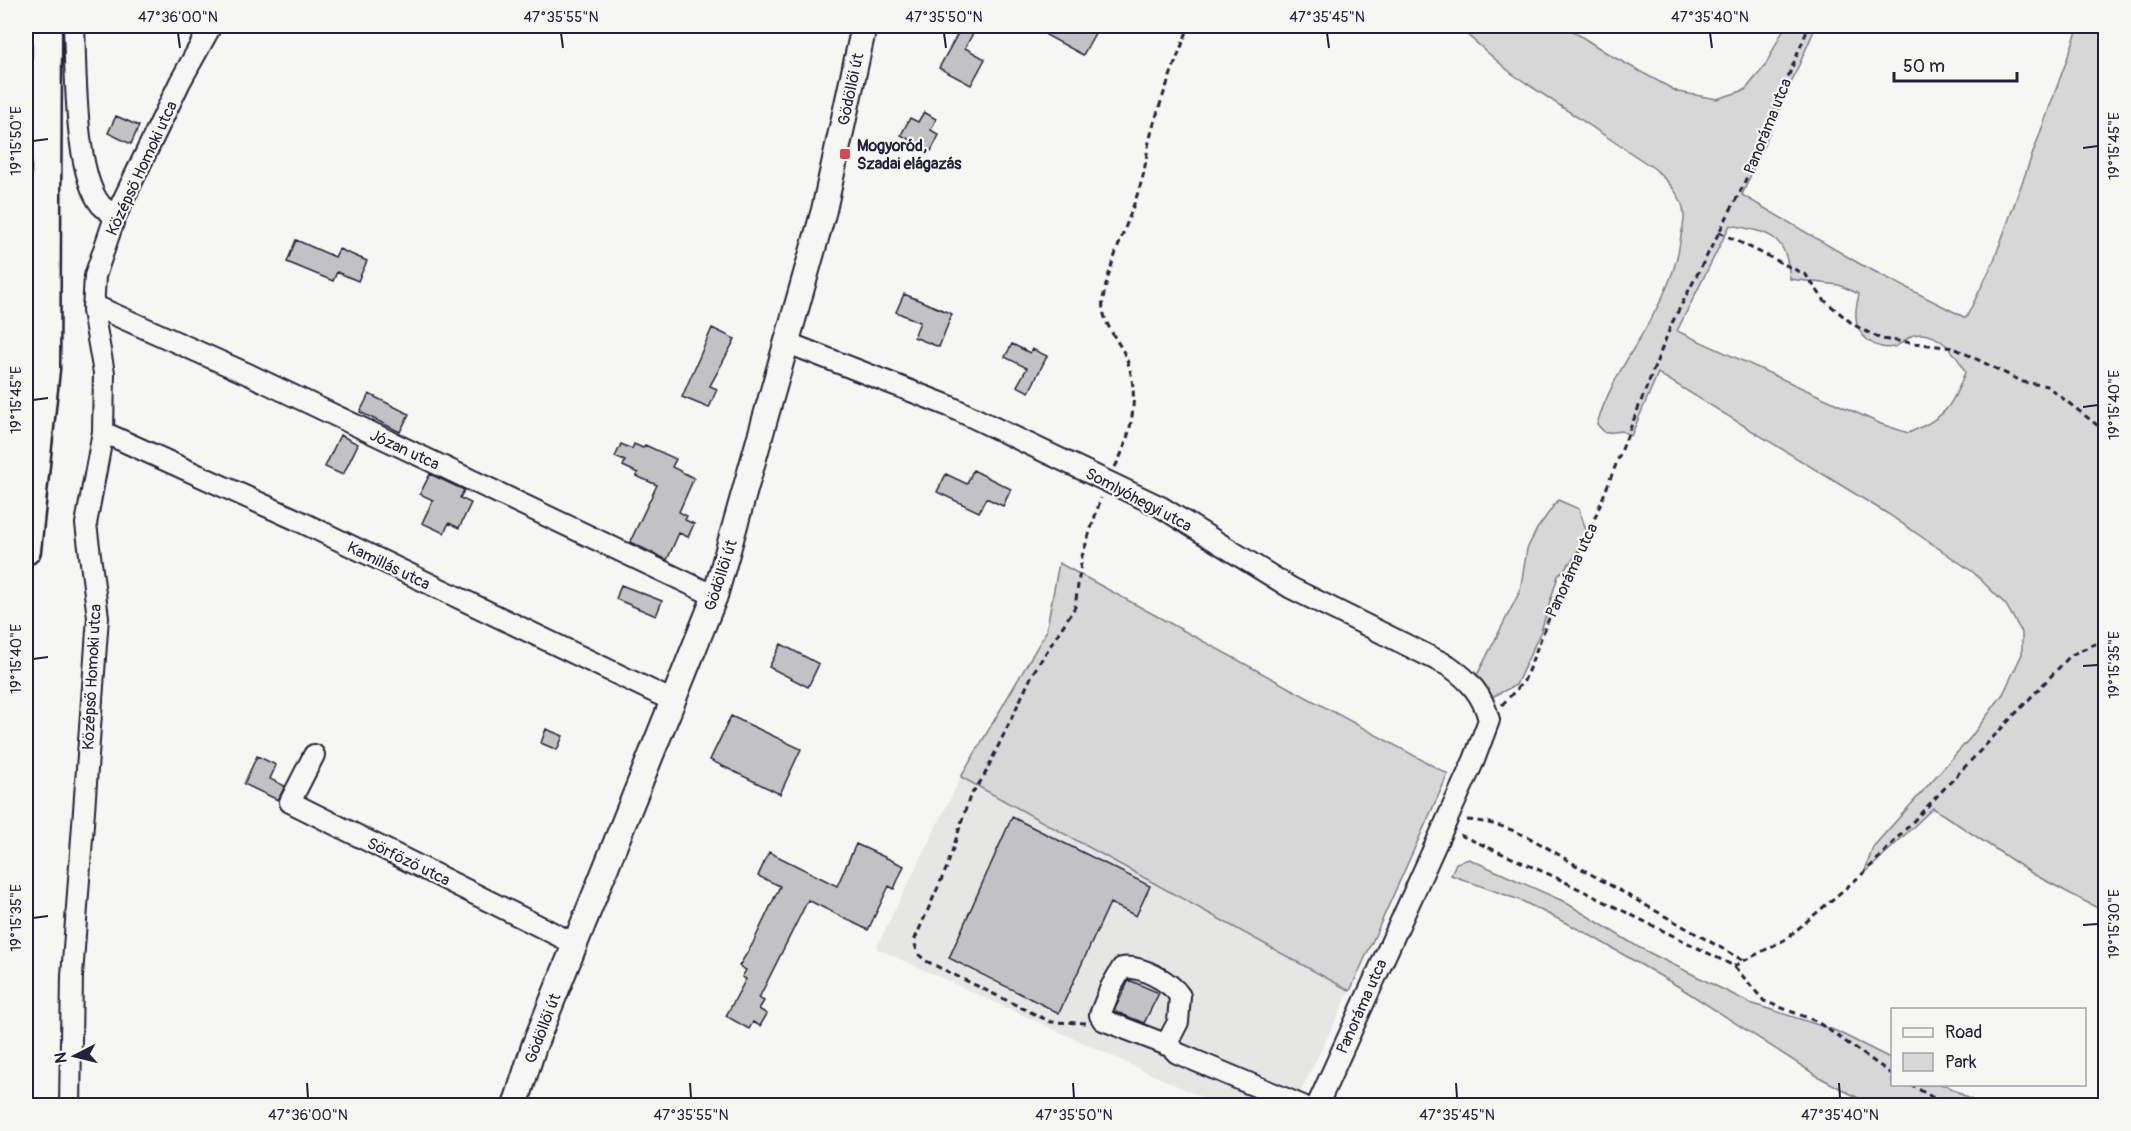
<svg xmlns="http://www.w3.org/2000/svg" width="2131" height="1131" viewBox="0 0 2131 1131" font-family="Pangolin,sans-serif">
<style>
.built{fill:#e6e6e4}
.green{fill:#d7d7d7;stroke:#7c7c89;stroke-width:1.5;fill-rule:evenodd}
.building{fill:#c2c2c4;stroke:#22223b;stroke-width:1.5}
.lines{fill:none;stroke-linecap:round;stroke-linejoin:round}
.minor-casing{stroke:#22223b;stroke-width:24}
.major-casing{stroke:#22223b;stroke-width:28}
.highway-casing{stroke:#22223b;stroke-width:33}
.path{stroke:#22223b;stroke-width:3;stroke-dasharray:6 4.5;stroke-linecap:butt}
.minor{stroke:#f6f6f2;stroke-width:20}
.major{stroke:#f6f6f2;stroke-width:24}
.highway{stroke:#f6f6f2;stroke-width:28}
.ticks{fill:none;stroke:#22223b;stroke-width:2}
.poi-dot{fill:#d1495b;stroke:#f6f6f2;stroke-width:2}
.labels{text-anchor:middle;stroke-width:4.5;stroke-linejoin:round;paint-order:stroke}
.street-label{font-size:16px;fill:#22223b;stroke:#f6f6f2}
.poi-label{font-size:16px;font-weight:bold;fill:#22223b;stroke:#f6f6f2;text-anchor:start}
.neatline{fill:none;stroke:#22223b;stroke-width:2}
.ticks-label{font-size:15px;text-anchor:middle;fill:#22223b}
</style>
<rect width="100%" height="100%" fill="#f6f6f2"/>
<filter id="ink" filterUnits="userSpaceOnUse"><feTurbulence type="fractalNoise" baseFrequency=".0167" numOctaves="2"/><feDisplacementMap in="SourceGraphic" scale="12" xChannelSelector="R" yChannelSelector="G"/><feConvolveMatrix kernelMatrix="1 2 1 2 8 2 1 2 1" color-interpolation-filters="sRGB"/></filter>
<g filter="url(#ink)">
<path class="built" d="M961,777L1350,991L1294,1105H1219L876,948Z"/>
<path class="green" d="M1450,26H1565L1610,55L1678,92L1717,99L1745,90L1765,66L1785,26H1816L1742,195L1860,264L1966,318L1993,263L2079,26H2105V912L2033,874L1933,808L1864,874L1873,847L1971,737L2003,694L2022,654V633L2006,605L1973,572L1888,514L1658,373L1631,436L1622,431L1605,433L1597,424C1616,359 1670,311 1680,242C1681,233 1685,223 1684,214C1683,196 1667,181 1655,169L1511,73L1465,33ZM1730,225C1771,233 1786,234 1790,279L1839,285L1859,294C1858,301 1855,309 1856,317C1856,335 1875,351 1894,347C1901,345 1907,337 1914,335C1937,329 1957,354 1965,372C1952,408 1943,419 1908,433L1881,424L1677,331Z
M1558,500L1579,509L1587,533L1574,558L1558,576L1541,631L1516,685L1490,698L1476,677L1520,591L1527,549L1537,529Z
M1059,563L1448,774L1350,991L961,777L1046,632Z
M1469,859L1563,901L1638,947L1750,1003L1834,1030L1892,1059V1084L1946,1085L1980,1105H1871L1819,1077L1681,988L1586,933L1522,901L1451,875L1456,863Z"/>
<path class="building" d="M962,26H977L965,48L985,59L971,85L939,68Z
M1051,26H1080L1095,33L1083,55L1046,35Z
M924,112L936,119L931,130L939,135L931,151L901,135L910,118L918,122Z
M116,116L139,126L131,144L108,133Z
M296,240L335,257L339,249L367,261L358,281L337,272L333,281L287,262Z
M904,294L952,314L939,347L914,337L920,322L896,312Z
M712,328L735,339L710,386L717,389L709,408L682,397Z
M1012,344L1030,353L1032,349L1047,356L1029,392L1017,386L1027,368L1005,357Z
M369,394L409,414L400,432L360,412Z
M340,435L358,444L343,475L325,467Z
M621,444L632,449L634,444L643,448L645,445L676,459L672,467L694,478L679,512L687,516L685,520L694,524L688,537L679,533L667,560L630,542L657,485L636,476L638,473L623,466L625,461L615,457Z
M973,470L1011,489L1003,506L986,498L979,512L937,492L946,474L967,484Z
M430,474L464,490L460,498L471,503L459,528L449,523L444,533L422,523L433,500L420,494Z
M621,585L662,601L656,616L616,599Z
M781,644L819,664L808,687L769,667Z
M731,716L801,749L780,794L710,760Z
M546,729L563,736L557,750L541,743Z
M257,756L276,765L270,779L285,786L278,800L244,784Z
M1012,817L1150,886L1136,916L1110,903L1059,1013L949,958Z
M856,844L904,866L894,889L889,886L868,930L808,900L759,998L764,1001L759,1009L767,1014L760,1026L753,1022L749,1029L726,1016L746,979L742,977L746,970L739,966L752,945L780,886L758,876L769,852L837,886Z
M1129,980L1159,993L1144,1023L1114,1011Z"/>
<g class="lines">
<g class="minor-casing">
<path id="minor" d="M74,26C76,68 74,173 101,205C105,209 111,213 115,217
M93,305L250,375L715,596
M788,343L949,406L1161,507L1291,588L1449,666C1469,680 1483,695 1489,720L1474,760L1317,1106
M103,432L295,519L673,701
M314,755L290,802L575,944
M1166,1045L1178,1022L1180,996C1170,981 1140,965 1122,968L1111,987L1100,1015L1103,1020L1170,1046L1177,1053L1303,1106
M70,1106L72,976L98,617L86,524L103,432L104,373L93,311L95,276L115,217L180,82L211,26"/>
</g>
<g class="major-casing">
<path id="major" d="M515,1106L534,1046L715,596L824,210L864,26"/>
</g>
<g class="highway-casing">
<path id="highway" d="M26,550L45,369L47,26"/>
</g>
<path class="path" d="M1719,232L1806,275L1824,300L1854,325L1881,339L1954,348L2023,382L2047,386L2106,432
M1115,467C1133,434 1141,389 1124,353C1115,336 1100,319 1103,299C1109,263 1129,222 1140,186C1145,172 1146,157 1149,142C1159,102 1175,64 1189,26
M1502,705L1524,681L1559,593L1592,525L1672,323L1743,186L1809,26
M1467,820C1518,823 1553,853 1596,877C1645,905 1695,933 1744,961
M1460,835L1553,876L1734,966L1764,1001L1816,1021L1892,1074
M1734,966L1786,939L1867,870L2071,655L2106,639
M1086,1023L1051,1022L926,961L918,954L914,941L947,867L970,796L983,778L1033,673L1075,607L1082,556L1101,498
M1910,1084L1947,1106"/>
<use href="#minor" class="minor"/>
<use href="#major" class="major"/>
<use href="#highway" class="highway"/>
</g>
</g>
<path class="ticks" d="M178,33L180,48M561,33L563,48M944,33L946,48M1327,33L1329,48M1710,33L1712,48M33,141L48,139M2083,148L2098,146M33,400L48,398M2083,407L2098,405M33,659L48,657M2083,666L2098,665M33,918L48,916M2083,925L2098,924M307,1083L308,1098M690,1083L691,1098M1073,1083L1074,1098M1456,1083L1457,1098M1839,1083L1840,1098"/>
<rect class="poi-dot" x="839" y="148" width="12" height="12" rx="3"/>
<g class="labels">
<g class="street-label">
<text transform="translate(850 89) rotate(-78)" y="6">Gödöllői út</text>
<text transform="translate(1767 126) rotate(-68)" y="6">Panoráma utca</text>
<text transform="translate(141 168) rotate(-65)" y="6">Középső Homoki utca</text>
<text transform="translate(405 449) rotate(25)" y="6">Józan utca</text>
<text transform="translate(1139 499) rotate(28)" y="6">Somlyóhegyi utca</text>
<text transform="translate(389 565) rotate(26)" y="6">Kamillás utca</text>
<text transform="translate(1571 570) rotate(-65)" y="6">Panoráma utca</text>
<text transform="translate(720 575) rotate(-72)" y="6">Gödöllői út</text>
<text transform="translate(91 677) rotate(-87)" y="6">Középső Homoki utca</text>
<text transform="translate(409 861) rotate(26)" y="6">Sörfőző utca</text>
<text transform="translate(1361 1006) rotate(-66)" y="6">Panoráma utca</text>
<text transform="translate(542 1028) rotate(-69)" y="6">Gödöllői út</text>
</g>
<g class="poi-label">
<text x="857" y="151">Mogyoród,<tspan x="857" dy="18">Szadai elágazás</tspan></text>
</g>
</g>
<rect width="2131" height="1131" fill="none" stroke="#f6f6f2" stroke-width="66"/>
<rect x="1891" y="1008" width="195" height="78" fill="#f6f6f2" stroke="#a1a1a9" stroke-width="1.5"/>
<rect x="1903" y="1028" width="30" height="9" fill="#f6f6f2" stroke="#a1a1a9" stroke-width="1.5"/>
<text x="1945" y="1038" font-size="18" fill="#22223b">Road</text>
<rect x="1903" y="1053" width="30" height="18" fill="#d7d7d7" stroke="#a1a1a9" stroke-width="1.5"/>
<text x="1945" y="1068" font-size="18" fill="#22223b">Park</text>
<g transform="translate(75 1056) rotate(263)" stroke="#f6f6f2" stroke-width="4.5" paint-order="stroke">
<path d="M0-4.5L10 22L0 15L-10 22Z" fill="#22223b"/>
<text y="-9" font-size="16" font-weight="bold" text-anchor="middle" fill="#22223b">N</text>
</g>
<path d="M1894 72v9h123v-9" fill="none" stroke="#22223b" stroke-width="3"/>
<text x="1903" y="72" font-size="18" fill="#22223b" stroke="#f6f6f2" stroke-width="4.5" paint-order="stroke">50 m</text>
<rect x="33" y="33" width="2065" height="1065" class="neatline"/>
<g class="ticks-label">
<text x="178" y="22">47°36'00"N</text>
<text x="561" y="22">47°35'55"N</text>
<text x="944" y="22">47°35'50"N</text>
<text x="1327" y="22">47°35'45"N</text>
<text x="1710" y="22">47°35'40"N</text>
<text transform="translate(16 141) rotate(-90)" y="5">19°15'50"E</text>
<text transform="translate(2114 146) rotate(-90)" y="5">19°15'45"E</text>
<text transform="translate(16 400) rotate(-90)" y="5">19°15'45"E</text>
<text transform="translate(2114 405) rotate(-90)" y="5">19°15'40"E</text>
<text transform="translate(16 659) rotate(-90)" y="5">19°15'40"E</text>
<text transform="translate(2114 665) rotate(-90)" y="5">19°15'35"E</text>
<text transform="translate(16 918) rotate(-90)" y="5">19°15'35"E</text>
<text transform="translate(2114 924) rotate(-90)" y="5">19°15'30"E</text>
<text x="308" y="1120">47°36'00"N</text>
<text x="691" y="1120">47°35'55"N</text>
<text x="1074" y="1120">47°35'50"N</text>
<text x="1457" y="1120">47°35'45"N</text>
<text x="1840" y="1120">47°35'40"N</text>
</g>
</svg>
